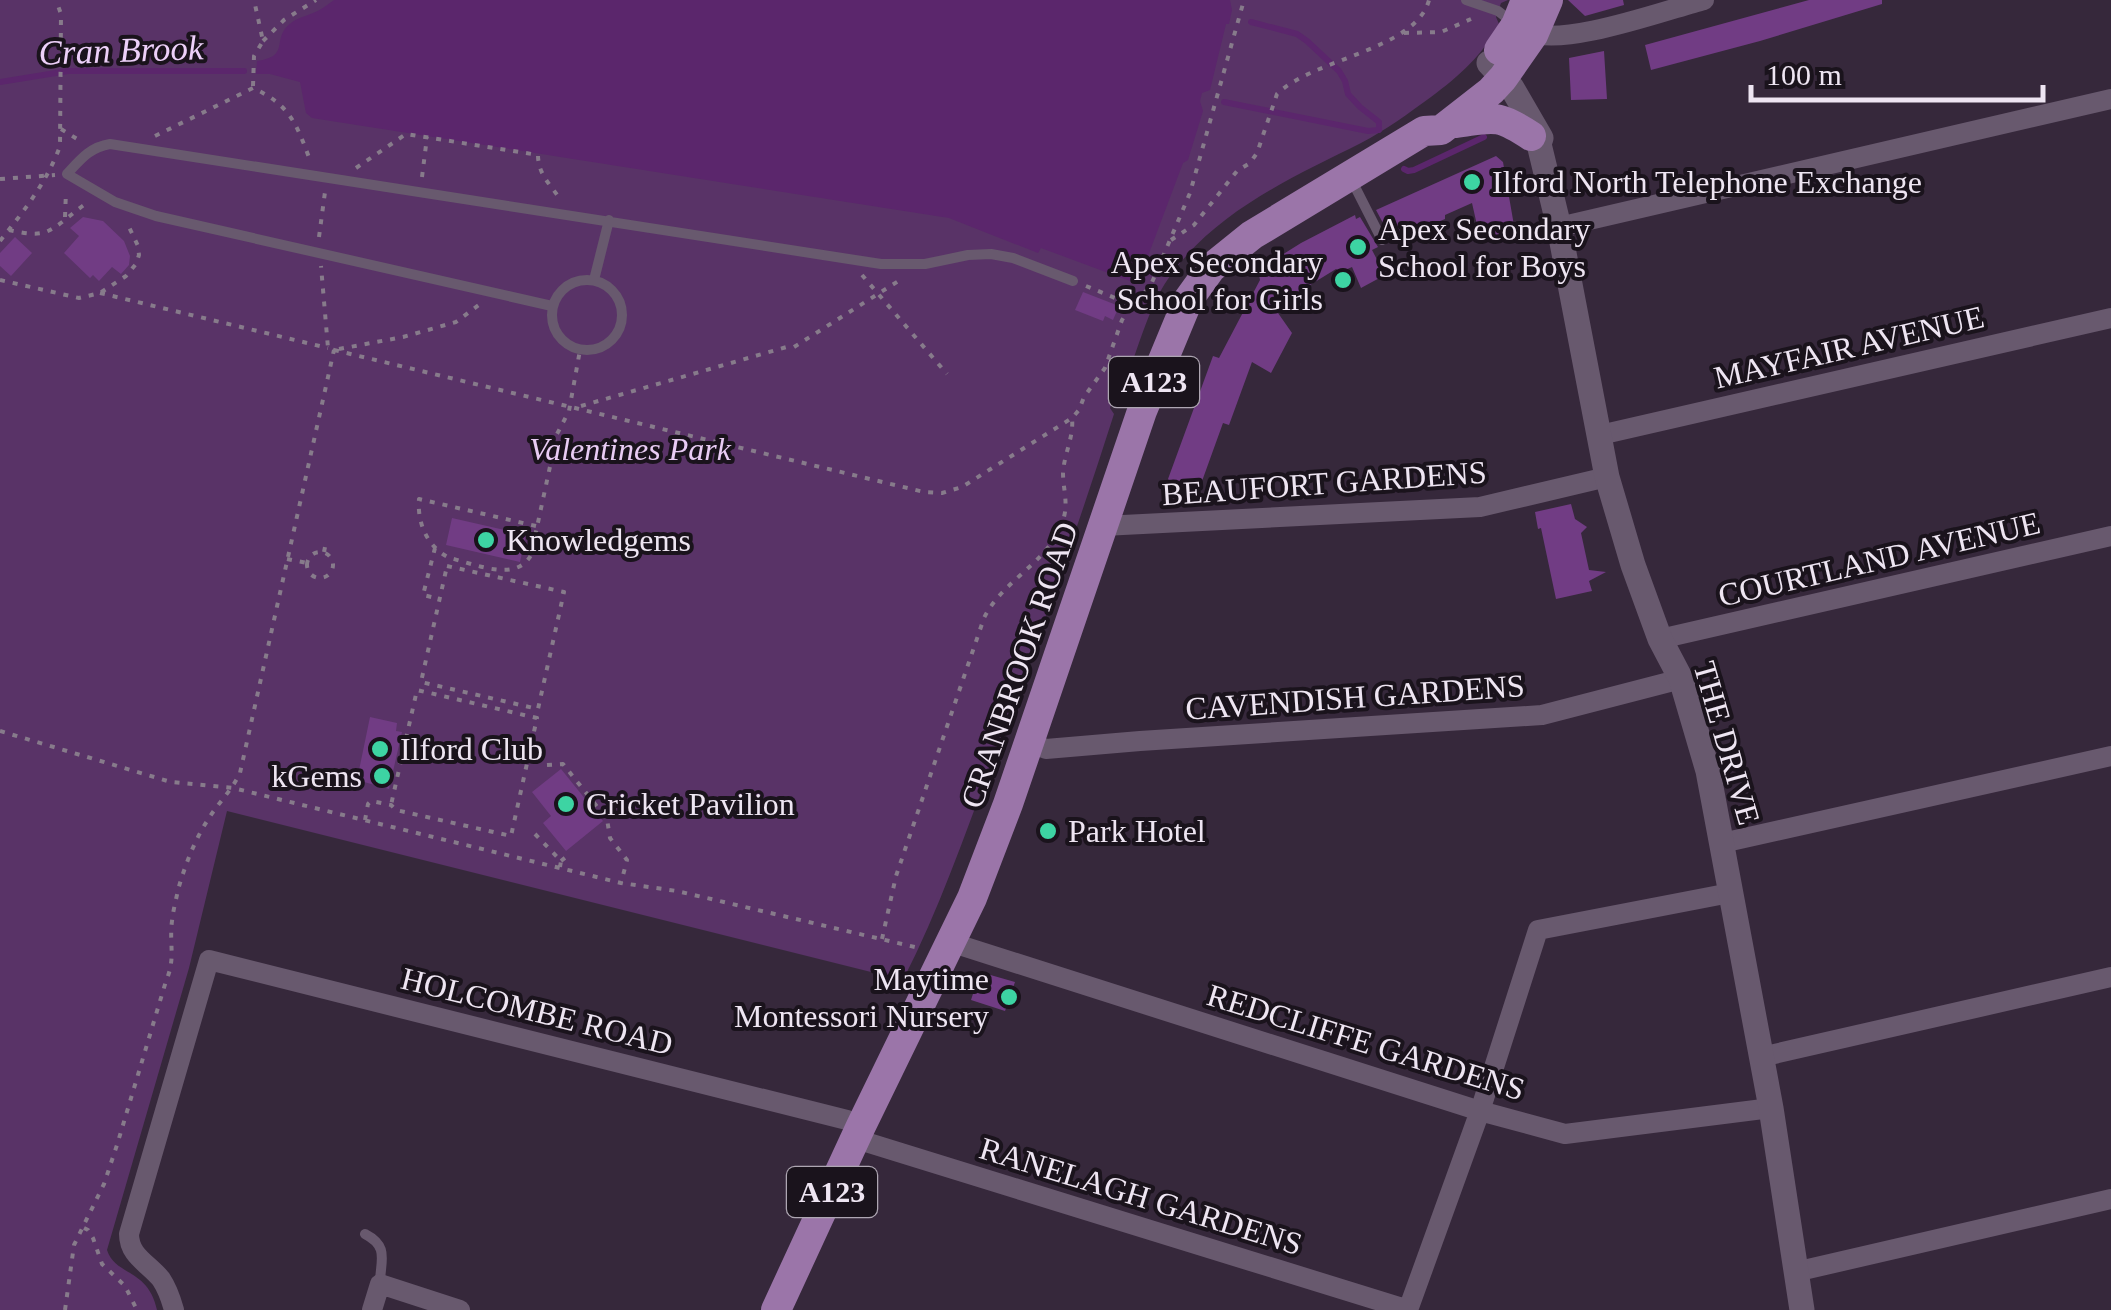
<svg xmlns="http://www.w3.org/2000/svg" width="2111" height="1310" viewBox="0 0 2111 1310" font-family="Georgia,serif">
<style>
.green{fill:#593367}
.water{fill:#5b266c}
.lines{fill:none;stroke-linecap:round;stroke-linejoin:round}
.stream{stroke:#5b266c;stroke-width:6}
.building{fill:#713c84}
.path{stroke:#877b8b;stroke-width:4;stroke-dasharray:5 8;stroke-linecap:butt}
.service{stroke:#68596e;stroke-width:10}
.minor{stroke:#68596e;stroke-width:20}
.tertiary{stroke:#68596e;stroke-width:25}
.primary{stroke:#9b75a9;stroke-width:30}
.poi-dot{fill:#3dd4a3;stroke:#1a131c;stroke-width:4}
.labels{text-anchor:middle;stroke-width:8;stroke-linejoin:round;paint-order:stroke}
.shield{fill:#1a131c;stroke:#aea6b2;stroke-width:2.5}
.shield-label{font-size:30px;font-weight:bold;fill:#eee5f2}
.poi-label{font-size:32px;fill:#eee5f2;stroke:#1a131c;text-anchor:start}
.street-label{font-size:32px;fill:#eee5f2;stroke:#1a131c}
.park-label{font-size:32px;font-style:italic;fill:#e9ccf4;stroke:#1a131c}
.water-label{font-size:35px;font-style:italic;fill:#edd0f9;stroke:#1a131c}
</style>
<rect width="100%" height="100%" fill="#36283b"/>
<path class="green" d="M0,0H1508L1501,3L1496,17L1499,24C1484,54 1458,77 1431,97C1409,113 1386,130 1361,143C1291,178 1214,212 1168,279C1149,306 1136,354 1124,386L1121,390L1115,393L1110,408L1114,414C1077,530 1036,646 993,760C965,834 939,910 903,980L227,811L189,968L107,1250C115,1276 148,1268 157,1310H0Z"/>
<path class="water" d="M334,0H1230L1232,10L1229,24H1226L1210,90L1202,93L1200,101L1203,111L1188,160L1183,163L1145,264L1130,281L1041,248L1038,253L949,218L312,118L306,113L300,82L270,74H256L257,61C292,56 270,39 291,23C297,18 306,16 313,13C321,10 327,5 334,0Z"/>
<g class="lines">
<path class="stream" d="M0,82L68,71H244
M1224,102L1368,131L1379,130V122L1360,107L1348,94L1345,81L1339,71L1307,41L1297,34L1251,22
M1404,169L1408,171L1414,170L1484,137"/>
</g>
<path class="building" d="M1568,0H1623L1624,5L1585,16Z
M1809,0H1882V4L1760,41L1651,70L1645,45Z
M1604,51L1607,99L1571,100L1569,58Z
M1496,156L1503,162L1516,237L1481,243L1472,203L1445,215V219L1390,242V236L1376,210Z
M1355,215L1356,219L1360,217L1378,247L1372,250L1385,275L1361,288L1352,267L1341,272L1336,269L1289,298L1294,304L1278,313L1292,333L1271,373L1252,362L1229,425L1223,423L1197,495L1194,494L1191,501L1169,493L1172,484L1168,479L1213,356L1219,358L1260,280L1258,270L1301,243Z
M83,217L103,221L124,241L130,256L129,265L121,274L112,267L99,281L93,275L90,278L64,253L79,236L70,228Z
M15,237L32,253L11,276L0,266V253Z
M1083,292L1119,306L1113,320L1105,316L1103,321L1075,310Z
M1571,504L1575,519L1587,527L1581,533L1589,570L1606,572L1589,581L1592,591L1556,599L1541,528L1538,529L1535,512Z
M452,518L526,535L520,562L446,545Z
M370,717L397,723L396,731L402,732L389,789L357,780Z
M561,769L603,821L566,851L543,823L551,816L532,792Z
M980,972L1015,982L1005,1011L971,1000Z"/>
<g class="lines">
<path class="path" d="M1404,33L1441,32L1471,19
M263,41L284,20L316,0
M253,86L254,56L263,41L254,0
M61,129L82,142
M155,136L253,88C290,105 296,123 310,160
M356,168L406,134L538,155C538,174 550,184 560,199
M422,177L427,137
M0,179L55,175
M65,217L66,191
M9,230C19,232 32,235 42,233C57,230 74,210 89,202
M319,237L325,192
M1171,240L1194,225L1237,171L1250,163L1257,153L1277,94C1314,58 1416,50 1429,0
M0,241C24,211 47,182 60,146L61,14L56,0
M862,275L947,374
M0,280L79,298L100,293L126,276L136,264L139,255L138,246L127,223
M1086,286L1132,305
M100,293L328,348
M794,347L900,280
M339,349L403,337L456,322L480,304
M334,350L924,492L942,493L962,487L1072,418L1079,410L1084,397L1105,368L1122,320L1132,305L1150,287L1190,193L1244,0
M581,406L790,346
M536,526L419,499C417,524 428,548 450,558C475,564 516,583 531,555L557,434L569,411L580,350
M435,548L423,595L440,599
M324,552L326,542
M307 565a13 13 0 1 1 26 0a13 13 0 1 1-26 0Z
M287,559L307,563
M447,566L564,592L538,709L421,682Z
M0,731L171,782L233,788L621,883L677,891L919,948
M547,765L563,764L607,819L610,838L627,860L621,883
M365,820L368,804L371,801L391,805L396,810L511,836L537,718L417,690L391,805
M535,834L561,861L560,867
M561,861L571,853
M882,939L896,876L984,618C1004,577 1057,559 1065,512C1067,499 1063,486 1063,473C1064,454 1074,437 1072,418
M84,1228L88,1230L93,1238L102,1264L125,1286L137,1310
M65,1310L74,1245L104,1184L117,1145L166,981C176,958 169,945 172,921C173,911 176,900 178,890C185,865 195,839 209,818C219,802 232,790 240,773L334,350L328,348L321,266"/>
<path class="service" d="M1466,0L1498,11L1511,21
M1350,177L1382,240
M552 315a35 35 0 1 1 70 0a35 35 0 1 1-70 0Z
M594,280L609,220
M552,306L156,216L115,202L67,174C80,160 90,147 110,144L881,264H925L968,255L991,254L1013,258L1073,281
M365,1234C390,1247 380,1261 380,1284"/>
<path class="minor" d="M1527,31C1559,49 1666,10 1704,0
M1559,227L2111,99
M1600,435L2111,318
M1103,526L1480,507L1607,477
M1660,639L2111,536
M1030,743L1046,749L1140,741L1542,715L1681,679
M1722,843L2111,756
M953,943L1480,1111L1565,1134L1771,1108
M1761,1057L2111,977
M856,1139L1409,1310
M1795,1272L2111,1199
M174,1310C171,1299 167,1288 161,1279C148,1263 129,1256 129,1234L209,960L847,1120L861,1126
M372,1310L380,1284L460,1310
M1408,1310L1480,1111L1538,930L1730,893"/>
<path class="tertiary" d="M1489,63L1512,88L1541,138L1539,144L1559,227L1607,477L1633,565L1660,639L1681,679L1708,771L1771,1108L1802,1310"/>
<path class="primary" d="M1499,50L1516,25L1526,0
M1455,123C1494,118 1496,113 1531,136
M776,1310L861,1126L972,898L1008,804L1142,411L1188,300L1211,268L1252,235L1424,131L1441,130L1491,91L1503,78L1533,35L1548,0"/>
</g>
<g class="poi-dot">
<circle cx="1472" cy="182" r="10"/>
<circle cx="1358" cy="247" r="10"/>
<circle cx="1343" cy="280" r="10"/>
<circle cx="486" cy="540" r="10"/>
<circle cx="380" cy="749" r="10"/>
<circle cx="382" cy="776" r="10"/>
<circle cx="566" cy="804" r="10"/>
<circle cx="1048" cy="831" r="10"/>
<circle cx="1009" cy="997" r="10"/>
</g>
<g class="labels">
<g class="shield">
<rect x="1109" y="357" width="90" height="50" rx="8"/>
<rect x="787" y="1167" width="90" height="50" rx="8"/>
</g>
<g class="shield-label">
<text x="1154" y="392">A123</text>
<text x="832" y="1202">A123</text>
</g>
<g class="poi-label">
<text x="1492" y="193">Ilford North Telephone Exchange</text>
<text x="1378" y="240">Apex Secondary<tspan x="1378" dy="37">School for Boys</tspan></text>
<text x="1323" y="273" text-anchor="end">Apex Secondary<tspan x="1323" dy="37">School for Girls</tspan></text>
<text x="506" y="551">Knowledgems</text>
<text x="400" y="760">Ilford Club</text>
<text x="362" y="787" text-anchor="end">kGems</text>
<text x="586" y="815">Cricket Pavilion</text>
<text x="1068" y="842">Park Hotel</text>
<text x="989" y="990" text-anchor="end">Maytime<tspan x="989" dy="37">Montessori Nursery</tspan></text>
</g>
<g class="street-label">
<text transform="translate(1849 347) rotate(-13)" y="11">MAYFAIR AVENUE</text>
<text transform="translate(1324 483) rotate(-4)" y="11">BEAUFORT GARDENS</text>
<text transform="translate(1879 559) rotate(-13)" y="11">COURTLAND AVENUE</text>
<text transform="translate(1019 665) rotate(-71)" y="11">CRANBROOK ROAD</text>
<text transform="translate(1355 697) rotate(-4)" y="11">CAVENDISH GARDENS</text>
<text transform="translate(1727 743) rotate(74)" y="11">THE DRIVE</text>
<text transform="translate(537 1011) rotate(14)" y="11">HOLCOMBE ROAD</text>
<text transform="translate(1366 1042) rotate(17)" y="11">REDCLIFFE GARDENS</text>
<text transform="translate(1141 1196) rotate(17)" y="11">RANELAGH GARDENS</text>
</g>
<g class="park-label">
<text x="630" y="460">Valentines Park</text>
</g>
<g class="water-label">
<text transform="translate(121 50) rotate(-2)" y="12">Cran Brook</text>
</g>
</g>
<path d="M1751 85v15h292v-15" fill="none" stroke="#eee5f2" stroke-width="5"/>
<text x="1766" y="85" font-size="30" fill="#eee5f2" stroke="#1a131c" stroke-width="8" paint-order="stroke">100 m</text>
</svg>
